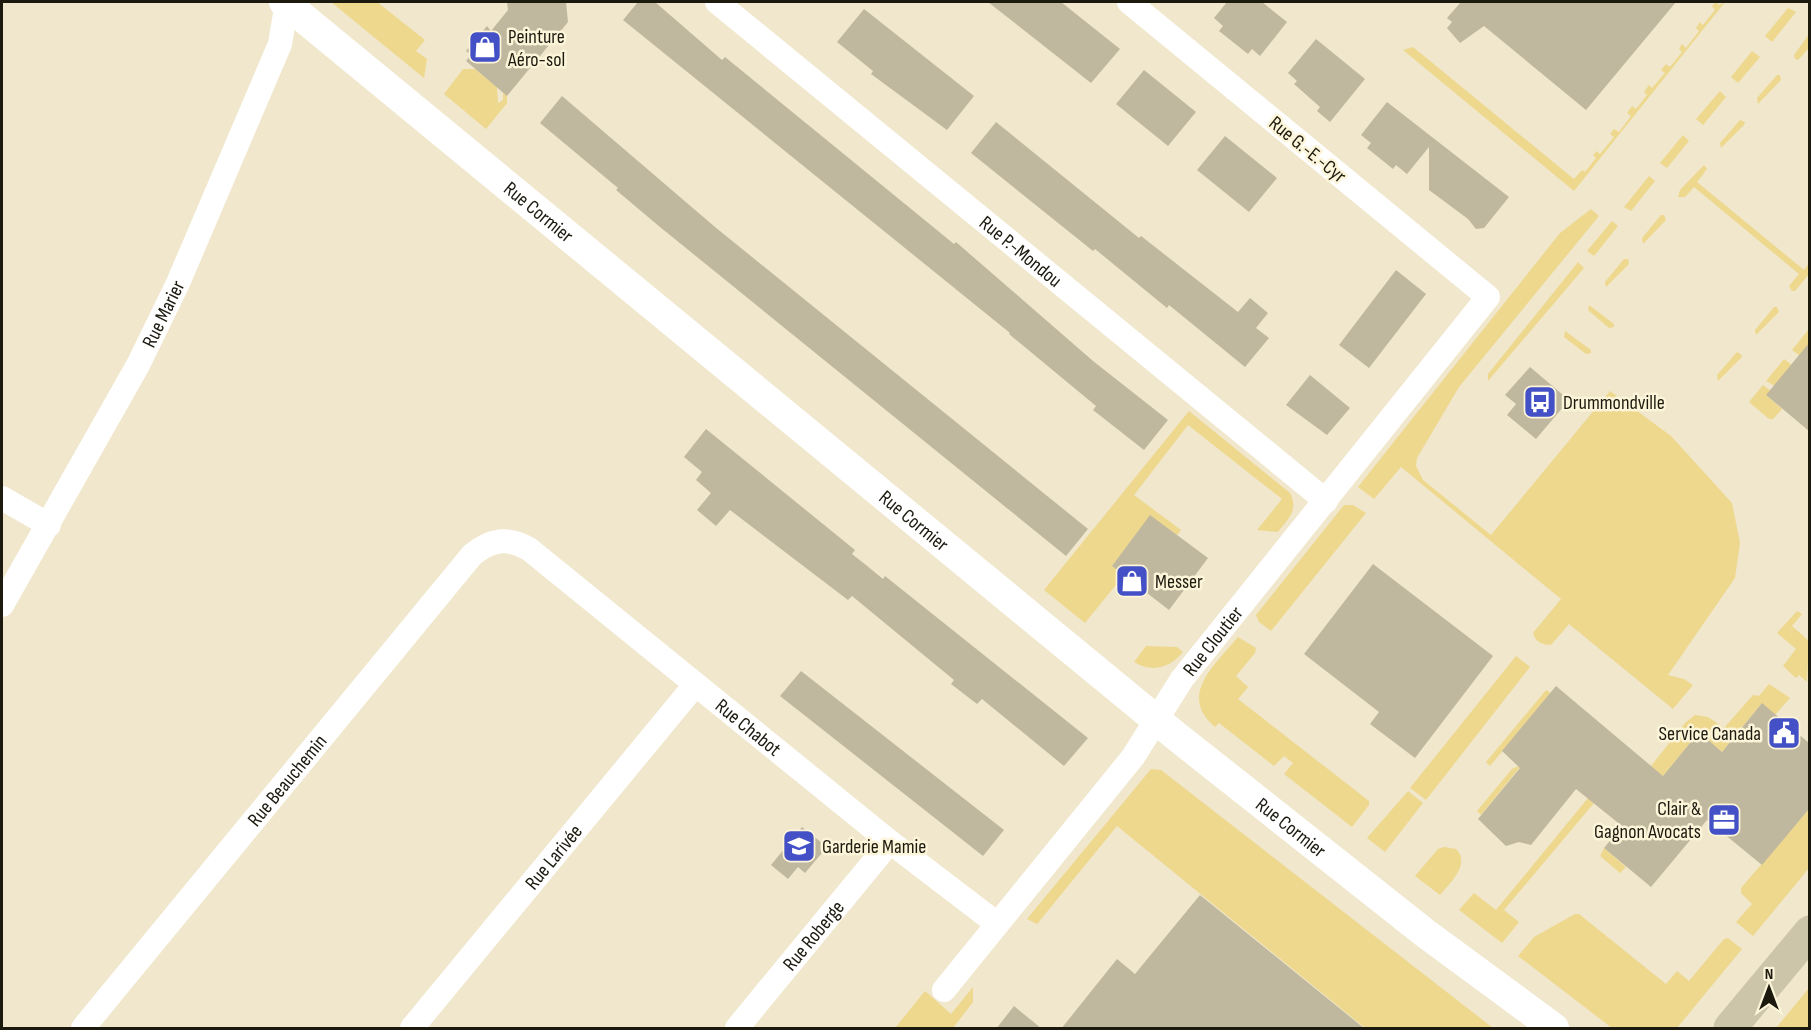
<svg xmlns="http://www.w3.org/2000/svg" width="1811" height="1030" viewBox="0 0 1811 1030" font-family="'Sofia Sans Condensed',sans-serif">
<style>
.green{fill:#eed88d}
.building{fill:#c0b89e}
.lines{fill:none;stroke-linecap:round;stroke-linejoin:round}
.minor{stroke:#fff;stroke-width:24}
.tertiary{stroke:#fff;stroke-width:30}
.secondary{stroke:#cdc5aa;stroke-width:33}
.labels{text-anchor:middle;stroke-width:5;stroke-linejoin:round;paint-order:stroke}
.poi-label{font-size:20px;fill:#1c190f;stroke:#fdf5d9;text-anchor:start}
.street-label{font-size:20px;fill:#1c190f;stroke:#fdf5d9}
</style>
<rect width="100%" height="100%" fill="#f0e7cc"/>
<path class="green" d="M331,2H377L425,40L416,51L427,59L424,78Z
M1716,2L1719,5L1725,2L1574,191L1403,50L1413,47L1574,179L1582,170L1585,172L1596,158L1593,155L1597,151L1600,154L1614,137L1610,134L1614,129L1619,132L1631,116L1627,113L1632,106L1636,109L1647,95L1644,92L1649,85L1652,88L1665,73L1661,70L1666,64L1670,67L1682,52L1679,49L1682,44L1686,48L1699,31L1696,28L1700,22L1703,25L1715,10L1712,6Z
M1788,8L1796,12L1772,42L1765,36Z
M1809,34V48L1798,60L1795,59L1794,55Z
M1752,51L1760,57L1738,83L1731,77Z
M463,69H475L497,87L498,103L503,100V92L507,96V103L486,129L444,94Z
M1777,75H1780L1781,80L1758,104L1757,98Z
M1720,91L1726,97L1703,125L1696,119Z
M1740,120L1745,122L1744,125L1721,148L1720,143Z
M1683,135L1689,141L1667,168L1660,163Z
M1704,165L1707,169L1697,182L1804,270L1809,263V274L1795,291H1792L1789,286L1799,274L1694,187L1685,197H1678L1680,190Z
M1649,176L1655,181L1631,211L1624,207Z
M1591,209L1599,216L1459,387L1417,458L1416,466L1423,480L1491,535L1610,391L1671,436L1732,503L1740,543L1735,578L1668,675L1684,679L1693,685L1673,709L1569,624L1551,645C1543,645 1535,642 1533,633L1561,599L1401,467L1374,499L1358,487L1560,233Z
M1661,215H1664L1666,220L1643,244L1642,238Z
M1612,221L1618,226L1594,256L1587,251Z
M1624,259H1628L1629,264L1606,287L1605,282Z
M1578,262L1584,268L1488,381V374Z
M1589,305L1614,324V327L1609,328L1588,310Z
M1774,307H1777L1779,312L1756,335L1755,330Z
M1809,329V344L1800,356L1792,350Z
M1565,331L1591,350V353L1586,354L1564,337Z
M1737,352L1742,355L1741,358L1718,381L1717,375Z
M1784,359L1792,365L1775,386L1766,381Z
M1763,385L1771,391L1767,396L1782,409L1773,419H1769L1749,402Z
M1189,411L1290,493C1299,510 1288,519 1278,532L1257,530L1282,499L1188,425L1134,495L1181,530L1177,535L1150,516L1112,566L1124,575L1085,623L1044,590Z
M1344,505H1353L1366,513L1271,631L1259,622L1256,615Z
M1797,611L1802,614L1792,626L1809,641L1807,682L1799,675L1796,678L1783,666L1796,649L1777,633Z
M1238,637L1256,648L1255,653L1236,676L1248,687L1238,699L1369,801V805L1352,827L1284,774L1293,763L1284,756L1274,766L1219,723L1215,727C1177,695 1216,664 1238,637Z
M1146,646L1177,647L1183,652C1170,668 1152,673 1134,662Z
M1516,656L1530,667L1426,800L1410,788Z
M1769,684L1790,698L1775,715L1761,704L1722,752L1699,732L1663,776L1651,766L1685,723L1695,715L1708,717L1724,728L1753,695L1759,696Z
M1546,690L1551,693L1490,766L1486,762Z
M1519,766L1520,767L1481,815L1477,811L1512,769Z
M1151,769L1161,770L1493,1028H1365L1117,826L1037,924L1027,919Z
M1408,791L1423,803L1385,852L1367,838Z
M1588,798L1594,803L1504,910L1519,922L1502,943L1459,910L1474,893L1496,910Z
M1809,809V868L1753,936L1736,922L1752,904L1741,893V888Z
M1444,847L1456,849C1471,864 1450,883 1440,895L1415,876L1438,849Z
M1604,848L1626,867L1620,873L1600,856Z
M1575,914H1579L1666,984L1677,971L1689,981L1724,939L1728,938L1742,949L1677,1028H1612L1518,956L1534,937Z
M973,987V1002L953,1028H895L925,991L951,1014Z
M1809,988V1028H1776Z"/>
<path class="building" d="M507,2H566L568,22L507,96L466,61L471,55L466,51L487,26L491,31L508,10Z
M638,2H655L722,60L725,57L954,244L956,242L1093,361L1168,420L1144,450L1093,410L1096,406L1009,334L1010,333L623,20Z
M988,2H1061L1120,49L1091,83Z
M1227,2H1262L1287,22L1260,56L1252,49L1248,54L1219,31L1223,26L1214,18Z
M1461,2H1676L1586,110L1484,26L1460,43L1447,28L1452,22L1447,18Z
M864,9L974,96L947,130L871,74L873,71L837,42Z
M1316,39L1365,79L1330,122L1317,111L1320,107L1294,84L1297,81L1288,73Z
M1144,70L1196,112L1168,146L1116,104Z
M562,96L715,227L1088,529L1066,556L660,227L616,190L618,188L540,123Z
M1387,102L1509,197L1484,228L1476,229L1468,219L1429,190V147L1407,174L1396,165L1393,169L1367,148L1371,143L1361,135Z
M996,122L1139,238L1141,236L1238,312L1250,298L1268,313L1256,328L1269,338L1245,367L1169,305L1167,308L1095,249L1093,251L971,153Z
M1225,136L1277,178L1249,212L1197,170Z
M1396,270L1426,294L1369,368L1339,345Z
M1809,343V431L1766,395Z
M1530,367L1569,400L1536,439L1507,415L1516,404L1505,395Z
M1310,375L1350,408L1327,435L1286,405Z
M706,429L855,550L852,554L866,565L883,579L885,576L1088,738L1064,766L982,699L977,704L951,684L954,680L852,596L848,600L730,510L716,526L697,510L711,493L696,480L702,472L684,457Z
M1150,515L1208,558L1169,610L1112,566Z
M1373,564L1493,656L1415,758L1370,724L1379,712L1304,654Z
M801,671L1004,830L983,856L780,696Z
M1556,686L1663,776L1699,732L1722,752L1762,703L1809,743V809L1762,865L1707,820L1651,887L1604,848L1622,826L1576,789L1531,845L1519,842L1506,846L1478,819L1520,768L1502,751Z
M802,827L827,847L805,873L798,867L788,879L771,865Z
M1200,895L1365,1029H1061L1117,959L1135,974Z
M1014,1006L1042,1029H996Z"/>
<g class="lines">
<g class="minor">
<path id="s1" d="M717,2L1326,501"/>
<path d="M2,498L49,525"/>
<path id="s2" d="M2,605L138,365L178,283L280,44L287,2"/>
<path id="s3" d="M944,990L1133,757L1182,679L1488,297L1129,2"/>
<path id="s4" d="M83,1028L472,555C491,539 508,537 529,549L890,842L996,923"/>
<path id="s5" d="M412,1028L695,685"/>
<path id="s6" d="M737,1028L890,842"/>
</g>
<path class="tertiary" id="s7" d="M284,2L1176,736L1425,933L1554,1028"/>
<path class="secondary" d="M1730,1028L1810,932"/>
</g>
<defs>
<g id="shop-square" transform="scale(1.725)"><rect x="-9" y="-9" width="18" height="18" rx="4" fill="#4451c6" stroke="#fdf5d9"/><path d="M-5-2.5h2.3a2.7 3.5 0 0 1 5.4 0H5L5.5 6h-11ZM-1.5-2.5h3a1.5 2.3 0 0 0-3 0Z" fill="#fff"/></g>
<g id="bus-square" transform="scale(1.725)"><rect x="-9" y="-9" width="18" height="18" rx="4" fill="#4451c6" stroke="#fdf5d9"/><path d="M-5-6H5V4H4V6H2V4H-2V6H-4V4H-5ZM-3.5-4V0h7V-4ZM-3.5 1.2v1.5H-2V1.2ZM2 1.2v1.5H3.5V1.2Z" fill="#fff"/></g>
<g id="civic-square" transform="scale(1.725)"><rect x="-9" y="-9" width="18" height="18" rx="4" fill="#4451c6" stroke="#fdf5d9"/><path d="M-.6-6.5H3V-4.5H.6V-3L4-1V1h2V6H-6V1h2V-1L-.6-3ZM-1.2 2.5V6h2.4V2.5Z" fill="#fff"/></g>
<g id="office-square" transform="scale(1.725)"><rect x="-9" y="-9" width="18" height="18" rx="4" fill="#4451c6" stroke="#fdf5d9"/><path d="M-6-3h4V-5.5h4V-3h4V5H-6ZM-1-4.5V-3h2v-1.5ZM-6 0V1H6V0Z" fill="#fff"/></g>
<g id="school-square" transform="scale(1.725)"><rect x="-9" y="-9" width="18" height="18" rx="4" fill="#4451c6" stroke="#fdf5d9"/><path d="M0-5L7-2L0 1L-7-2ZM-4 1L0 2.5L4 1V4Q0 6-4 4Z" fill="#fff"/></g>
</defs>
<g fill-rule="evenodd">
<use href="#shop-square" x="485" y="47"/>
<use href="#bus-square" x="1540" y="402"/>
<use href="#shop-square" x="1132" y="581"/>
<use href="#civic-square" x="1784" y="733"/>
<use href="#office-square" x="1724" y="820"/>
<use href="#school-square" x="799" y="846"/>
</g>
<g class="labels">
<g class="poi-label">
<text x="508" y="43">Peinture<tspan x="508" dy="23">Aéro-sol</tspan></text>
<text x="1563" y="409">Drummondville</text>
<text x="1155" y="588">Messer</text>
<text x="1761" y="740" text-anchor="end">Service Canada</text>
<text x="1701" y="815" text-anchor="end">Clair &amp;<tspan x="1701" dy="23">Gagnon Avocats</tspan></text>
<text x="822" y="853">Garderie Mamie</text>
</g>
<g class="street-label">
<text transform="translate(1308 149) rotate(39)" y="7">Rue G.-E.-Cyr</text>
<text dy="7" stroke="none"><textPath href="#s7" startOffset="330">Rue Cormier</textPath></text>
<text dy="7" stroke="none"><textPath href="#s1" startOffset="393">Rue P.-Mondou</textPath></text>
<text dy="7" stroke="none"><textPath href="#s2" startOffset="333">Rue Marier</textPath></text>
<text dy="7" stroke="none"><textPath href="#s7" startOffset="816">Rue Cormier</textPath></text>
<text dy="7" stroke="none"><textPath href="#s3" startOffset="441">Rue Cloutier</textPath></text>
<text dy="7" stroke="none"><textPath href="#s4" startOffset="957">Rue Chabot</textPath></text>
<text dy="7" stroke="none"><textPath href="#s4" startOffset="321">Rue Beauchemin</textPath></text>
<text dy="7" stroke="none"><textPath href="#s7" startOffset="1302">Rue Cormier</textPath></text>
<text dy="7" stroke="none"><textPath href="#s5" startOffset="222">Rue Larivée</textPath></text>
<text dy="7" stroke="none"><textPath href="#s6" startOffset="120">Rue Roberge</textPath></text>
</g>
</g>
<rect width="1811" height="1030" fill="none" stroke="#1c190f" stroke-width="6"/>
<g transform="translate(1769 988)" stroke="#fdf5d9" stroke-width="4.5" paint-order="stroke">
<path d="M0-4.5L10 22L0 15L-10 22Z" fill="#1c190f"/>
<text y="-9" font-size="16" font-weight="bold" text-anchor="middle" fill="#1c190f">N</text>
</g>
</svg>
